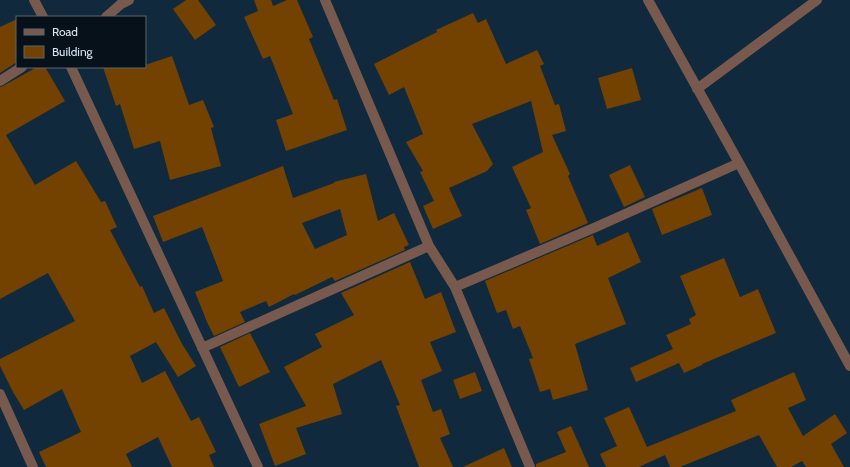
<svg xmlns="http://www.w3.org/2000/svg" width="850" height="467" viewBox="0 0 850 467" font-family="Cabin,sans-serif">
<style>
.building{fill:#734201;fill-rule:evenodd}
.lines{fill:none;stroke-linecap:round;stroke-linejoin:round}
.minor{stroke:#775a4d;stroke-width:10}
</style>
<rect width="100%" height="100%" fill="#10293d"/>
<path class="building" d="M186,0H198L216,25L195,40L173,9Z
M254,0H271L273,6L287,0H297L313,37L309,39L334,100L337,99L347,130L286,151L276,120L293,114L270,56L263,59L244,17L258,11Z
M473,13L478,23L486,19L506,64L537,50L544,64L540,66L555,105L559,104L566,131L552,135L570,174L568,176L588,223L540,244L526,210L531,208L512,167L543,152L531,101L472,124L493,164L487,171L449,188L462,216L433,229L423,206L434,201L420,172L423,171L406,142L423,134L404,87L389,95L374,64L437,32L436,30Z
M17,19V62L0,73V27Z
M172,56L189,105L203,100L214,127L211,128L221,166L170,180L160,141L134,149L120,104L116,106L103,67H145V65Z
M37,67H45L65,101L6,135L35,185L76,161L101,202L105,201L117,227L110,230L140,287L142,286L154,313L164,308L182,344L196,366L178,377L156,342L130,356L142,383L165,371L191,421L199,417L216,452L209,455L214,467H172L158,437L126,454L132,467H46L39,452L81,432L62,389L24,410L13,392L0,366V359L75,321L48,273L0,299V87L3,86Z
M632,68L641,100L607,109L598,78Z
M630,165L645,197L624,207L609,175Z
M283,166L293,198L334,183V182L366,174L378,221L394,213L409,245L404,247L405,250L335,281L332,277L295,295L294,294L269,307L266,301L240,312L245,322L214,336L207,322L195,292L223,281L202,227L163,242L153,216ZM340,209L347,235L315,249L302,223Z
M702,188L712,215L662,235L652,209Z
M628,232L641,262L608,278L626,324L575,344L588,390L553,400L550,389L540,392L529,359L533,358L520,326L513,329L506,310L497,313L485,281L593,235L597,246Z
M724,258L740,297L758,289L776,333L702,364V365L684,373L679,363L636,382L630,368L673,349L666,335L691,324L689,319L696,315L680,276Z
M410,262L425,299L441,292L456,332L430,342L442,371L421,380L433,412L441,409L450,434L440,438L453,467H419L396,406L400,405L381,360L333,384L342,414L296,428L306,454L275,466L259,424L306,406L284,367L322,347L315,334L354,315L341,293Z
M250,333L270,372L239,387L220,347Z
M475,372L482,391L460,399L453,380Z
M794,372L806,400L788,408L803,436L835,414L847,433L831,444L844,467H806L802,461L791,467H777L759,435L680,467H670L665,455L639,467H606L600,454L617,446L604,418L629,407L647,447L736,411L731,400Z
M571,426L589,467H536V464L566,452L557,432Z
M504,448L512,467H463Z"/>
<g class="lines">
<path class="minor" d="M34,0L43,17
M325,0L429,246L455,287L530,467
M648,0L739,163L850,366
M106,17L121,4L129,0
M71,67L258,467
M0,81L22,67
M697,89L817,0
M455,287L596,227L739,163
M202,348L429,246
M0,394L33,467"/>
</g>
<rect x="16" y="16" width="130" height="52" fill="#07111a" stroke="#5a6670"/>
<rect x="24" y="29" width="20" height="6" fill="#775a4d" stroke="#5a6670"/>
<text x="52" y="36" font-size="12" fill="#d6e5f1">Road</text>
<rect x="24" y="46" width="20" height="12" fill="#734201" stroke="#5a6670"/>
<text x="52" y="56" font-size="12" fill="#d6e5f1">Building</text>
</svg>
